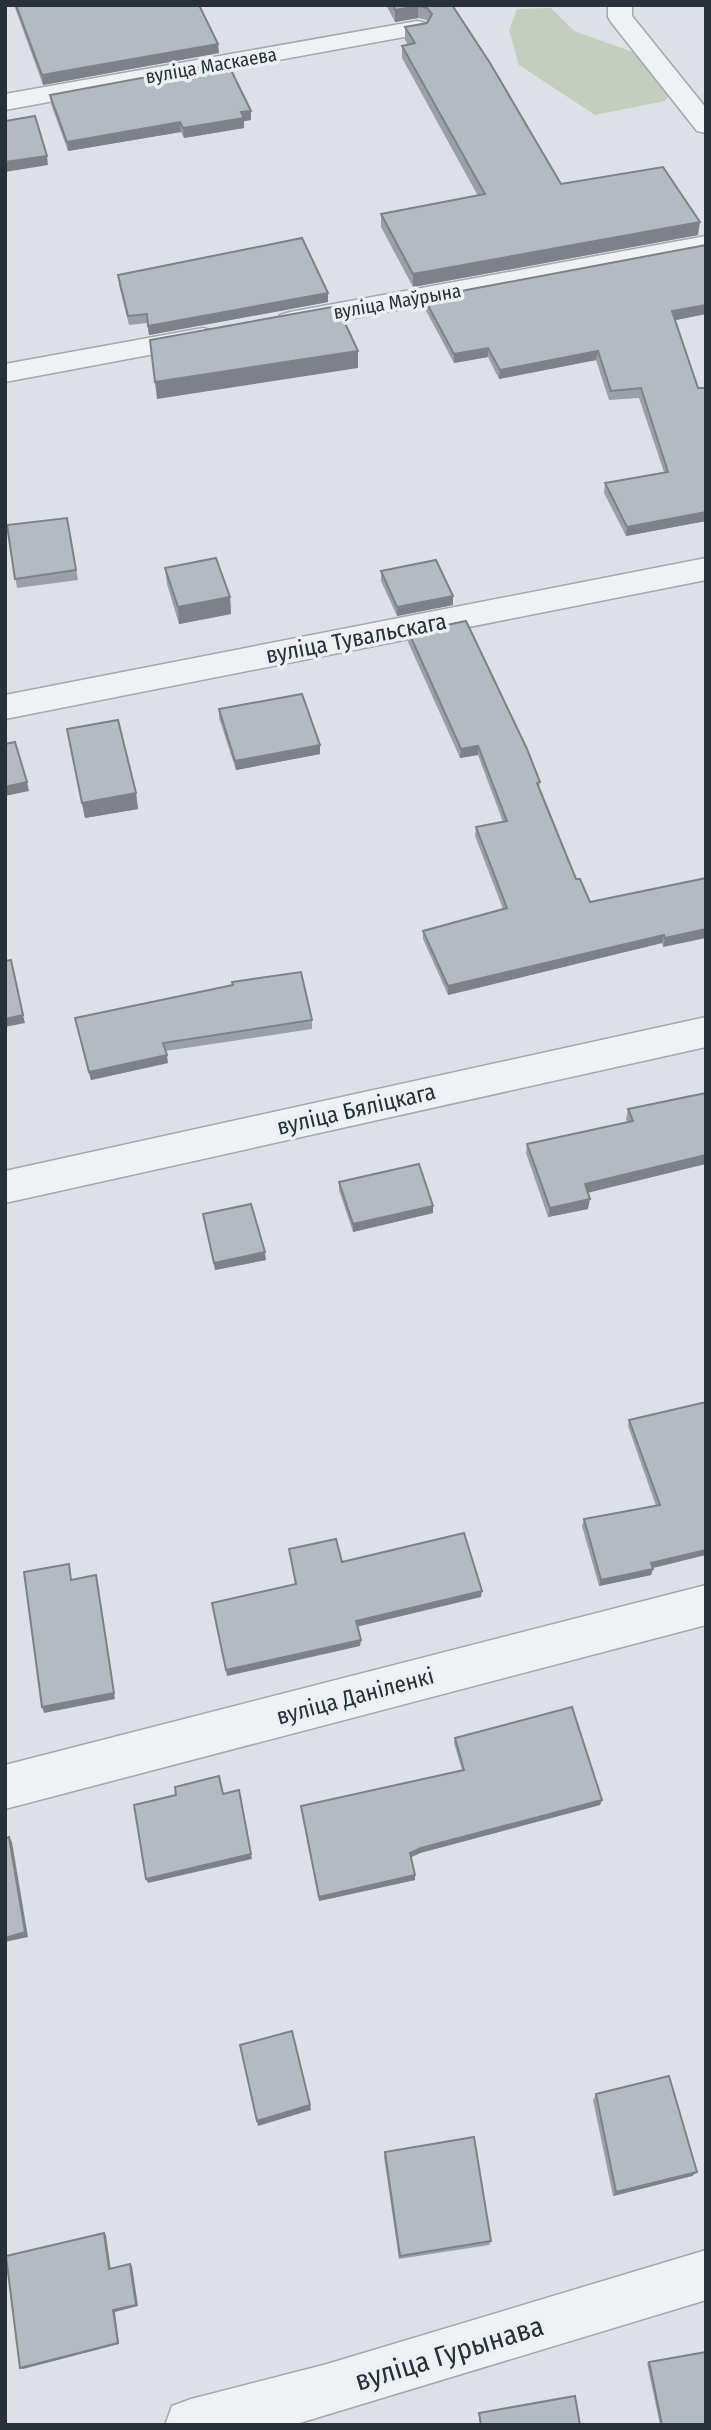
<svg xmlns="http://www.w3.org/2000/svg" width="711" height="2430" viewBox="0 0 711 2430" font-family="'Fira Sans Condensed',sans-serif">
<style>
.green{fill:#c4cebe}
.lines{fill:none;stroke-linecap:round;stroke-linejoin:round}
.street-casing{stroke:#a3a8ae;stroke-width:3}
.street{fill:#eff1f4;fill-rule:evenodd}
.wall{fill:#9ba0a6}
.shaded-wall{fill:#7e8287}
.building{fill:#b4bac1;stroke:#7e8287;stroke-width:2}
.labels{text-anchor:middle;stroke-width:7;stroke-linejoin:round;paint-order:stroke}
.far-street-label{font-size:19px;fill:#28303a;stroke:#eceff3}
.street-label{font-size:23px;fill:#28303a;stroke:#eceff3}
.near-street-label{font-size:28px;fill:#28303a;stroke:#eceff3}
</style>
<rect width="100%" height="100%" fill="#dde1e5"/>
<path class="green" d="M551,8L574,31L633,52L673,89L665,101L595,115L519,65L509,30L517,9Z"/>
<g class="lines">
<g class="street-casing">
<path id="street" d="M608,5H632V16L706,108V133L697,131L611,22L608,17Z
M417,21L426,23L429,28L426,33L5,110V94Z
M706,236V252L290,330L280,327L276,321L280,315L290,312Z
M203,328L213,331L217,337L213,343L5,382V364Z
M706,558V580L5,719V695Z
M706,1017V1047L5,1203V1171Z
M706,1585V1625L5,1809V1765Z
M706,2250V2300L293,2425H165L172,2406L191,2399L327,2364Z"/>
</g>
<use href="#street" class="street"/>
</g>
<path class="wall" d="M14,5H199L218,44L219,53L43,85Z
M386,5H452L561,184L698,235L413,287L381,227V214L478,196L402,58V46L408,45L405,40V27L427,23L428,22L427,20L418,18L395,22Z
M50,95L251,111V120L244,121V128L184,138L181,132L68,151L51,104Z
M706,245V314L675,320L698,388H706V521L626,536L604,493L605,483L664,472L639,398L609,400L596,360L499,379L488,357L454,363L424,307V298Z
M118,275L328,293V302L149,335L147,323L129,325L119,285Z
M67,518L78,580L17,588L7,525Z
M165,568L230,597L231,614L179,624L167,584Z
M381,571L453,605L397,616L381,581Z
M409,633L540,782L539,788L576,879L590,902L706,878L663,947L662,943L448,995L423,939V931L503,909L475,836L476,827L503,822L478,755L460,758L408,642Z
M219,709L320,754L236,770L219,718Z
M67,729L136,793L138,809L85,818Z
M75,1018L312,1020V1029L165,1051L168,1063L91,1080Z
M691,1095L588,1193V1209L548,1217L526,1153L527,1144L627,1122L626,1119L628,1109Z
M339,1182L433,1213L353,1232L339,1190Z
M203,1214L266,1260L215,1270Z
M706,1402L651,1575L599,1586L582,1526L584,1519L656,1506L628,1426L629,1420Z
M455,1738L600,1805L420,1853L411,1857L415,1875V1880L319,1901L301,1806L462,1770L454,1743Z
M596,2094L697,2172L692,2176L613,2196L593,2100Z
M385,2152L491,2241L489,2245L399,2259L384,2157Z
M649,2362L706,2425H660L647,2363Z"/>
<path class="shaded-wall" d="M418,6V18L395,22V10Z
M218,44L219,53L43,85L42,75Z
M251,111V120L244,121V128L184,138L183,128Z
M180,122L181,132L68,151L67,142Z
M47,156L48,165L5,172V162Z
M700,222L698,235L413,287V274Z
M328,293V302L149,335L148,326Z
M706,305V314L671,321L672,311Z
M488,348V357L454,363V354Z
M358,351V368L157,399L155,382Z
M598,351L596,360L499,379L500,370Z
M706,512V521L626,536L627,527Z
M453,596V605L397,616V607Z
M230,597L231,614L179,624L178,607Z
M320,745V754L236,770L235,761Z
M478,746V755L460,758L461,749Z
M27,782L29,791L5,796V787Z
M136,793L138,809L85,818L82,803Z
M706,929V938L663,947L665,938Z
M664,935L662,943L448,995V986Z
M23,1015L25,1023L5,1027V1019Z
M167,1055L168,1063L91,1080L89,1072Z
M706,1155V1164L583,1194L585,1184Z
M590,1199L588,1209L548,1217L550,1208Z
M433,1206V1213L353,1232V1224Z
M265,1252L266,1260L215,1270L214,1263Z
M706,1550V1555L649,1569L651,1563Z
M653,1569L651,1575L599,1586L601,1580Z
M96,1575L115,1699L44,1713L42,1707Z
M482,1591L481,1597L356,1627V1621Z
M361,1640L360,1646L227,1676L226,1670Z
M602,1800L600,1805L420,1853L410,1858V1853L421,1848Z
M9,1837L12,1842L28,1937L5,1942Z
M251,1854L252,1859L148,1883L146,1879Z
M415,1875V1880L319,1901V1897Z
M310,2105L311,2110L258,2126L257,2121Z
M697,2172L692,2176L613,2196L616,2192Z
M104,2233L106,2235L111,2271L109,2269Z
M130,2264L132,2266L138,2306L115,2312L119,2344L23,2369L20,2368L113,2310Z"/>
<path class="building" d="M16,5H199L218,44L42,75Z
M393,5H452L490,63L561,184L663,167L700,222L413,274L381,214L485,194L402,46L415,43L405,27L427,23L432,14L427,8L418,6L395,10Z
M227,62L251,111L241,112L244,118L183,128L180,122L67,142L50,95Z
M35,116L47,156L5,162V121Z
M302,238L328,293L148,326L147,314L128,316L118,275Z
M706,245V305L672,311L698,388H706V512L627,527L605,483L668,472L641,388L611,391L598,351L500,370L488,348L454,354L424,298Z
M337,306L358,351L155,382L150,340Z
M67,518L76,570L15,579L7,525Z
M216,558L230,597L178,607L165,568Z
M436,560L453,596L397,607L381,571Z
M466,621L527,749L540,782L537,783L576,879H580L590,902L706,878V929L665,938L664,935L448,986L423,931L507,908L476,827L507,821L478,746L461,749L409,633Z
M302,694L320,745L235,761L219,709Z
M118,720L136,793L82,803L67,729Z
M15,742L27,782L5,787V744Z
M11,960L23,1015L5,1019V961Z
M301,972L312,1020L163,1043L167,1055L89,1072L75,1018L233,985L232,982Z
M706,1093V1155L585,1184L590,1199L550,1208L527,1144L633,1121L628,1109Z
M419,1164L433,1206L353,1224L339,1182Z
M251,1204L265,1252L214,1263L203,1214Z
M706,1402V1550L651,1563L653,1569L601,1580L584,1519L660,1505L629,1420Z
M464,1533L482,1591L356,1621L361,1640L226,1670L212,1603L296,1584L289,1549L336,1539L342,1562Z
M69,1564L71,1580L96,1575L114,1693L42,1707L24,1572Z
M572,1707L602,1800L421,1848L410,1853L415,1875L319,1897L301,1806L464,1770L455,1738Z
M219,1776L223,1794L239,1790L251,1854L146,1879L134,1805L176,1795L175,1787Z
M9,1837L25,1932L5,1938V1839Z
M292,2031L310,2105L257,2121L240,2045Z
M669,2076L697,2172L616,2192L596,2094Z
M474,2137L491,2241L400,2256L385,2152Z
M104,2233L109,2269L130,2264L136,2305L113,2310L118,2343L20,2368L6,2256Z
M706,2352V2425H662L649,2362Z
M575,2396L580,2425H481L479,2413Z"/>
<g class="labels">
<g class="far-street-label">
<text transform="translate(211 65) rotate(-10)" y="7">вуліца Маскаева</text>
<text transform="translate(397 301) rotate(-10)" y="7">вуліца Маўрына</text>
</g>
<g class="street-label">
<text transform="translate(356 638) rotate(-11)" y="8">вуліца Тувальскага</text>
<text transform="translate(356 1109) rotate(-13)" y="8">вуліца Бяліцкага</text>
<text transform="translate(355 1696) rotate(-15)" y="8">вуліца Даніленкі</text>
</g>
<g class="near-street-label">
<text transform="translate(449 2353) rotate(-17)" y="10">вуліца Гурынава</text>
</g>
</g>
<rect width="711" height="2430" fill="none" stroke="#28303a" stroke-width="14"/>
</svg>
